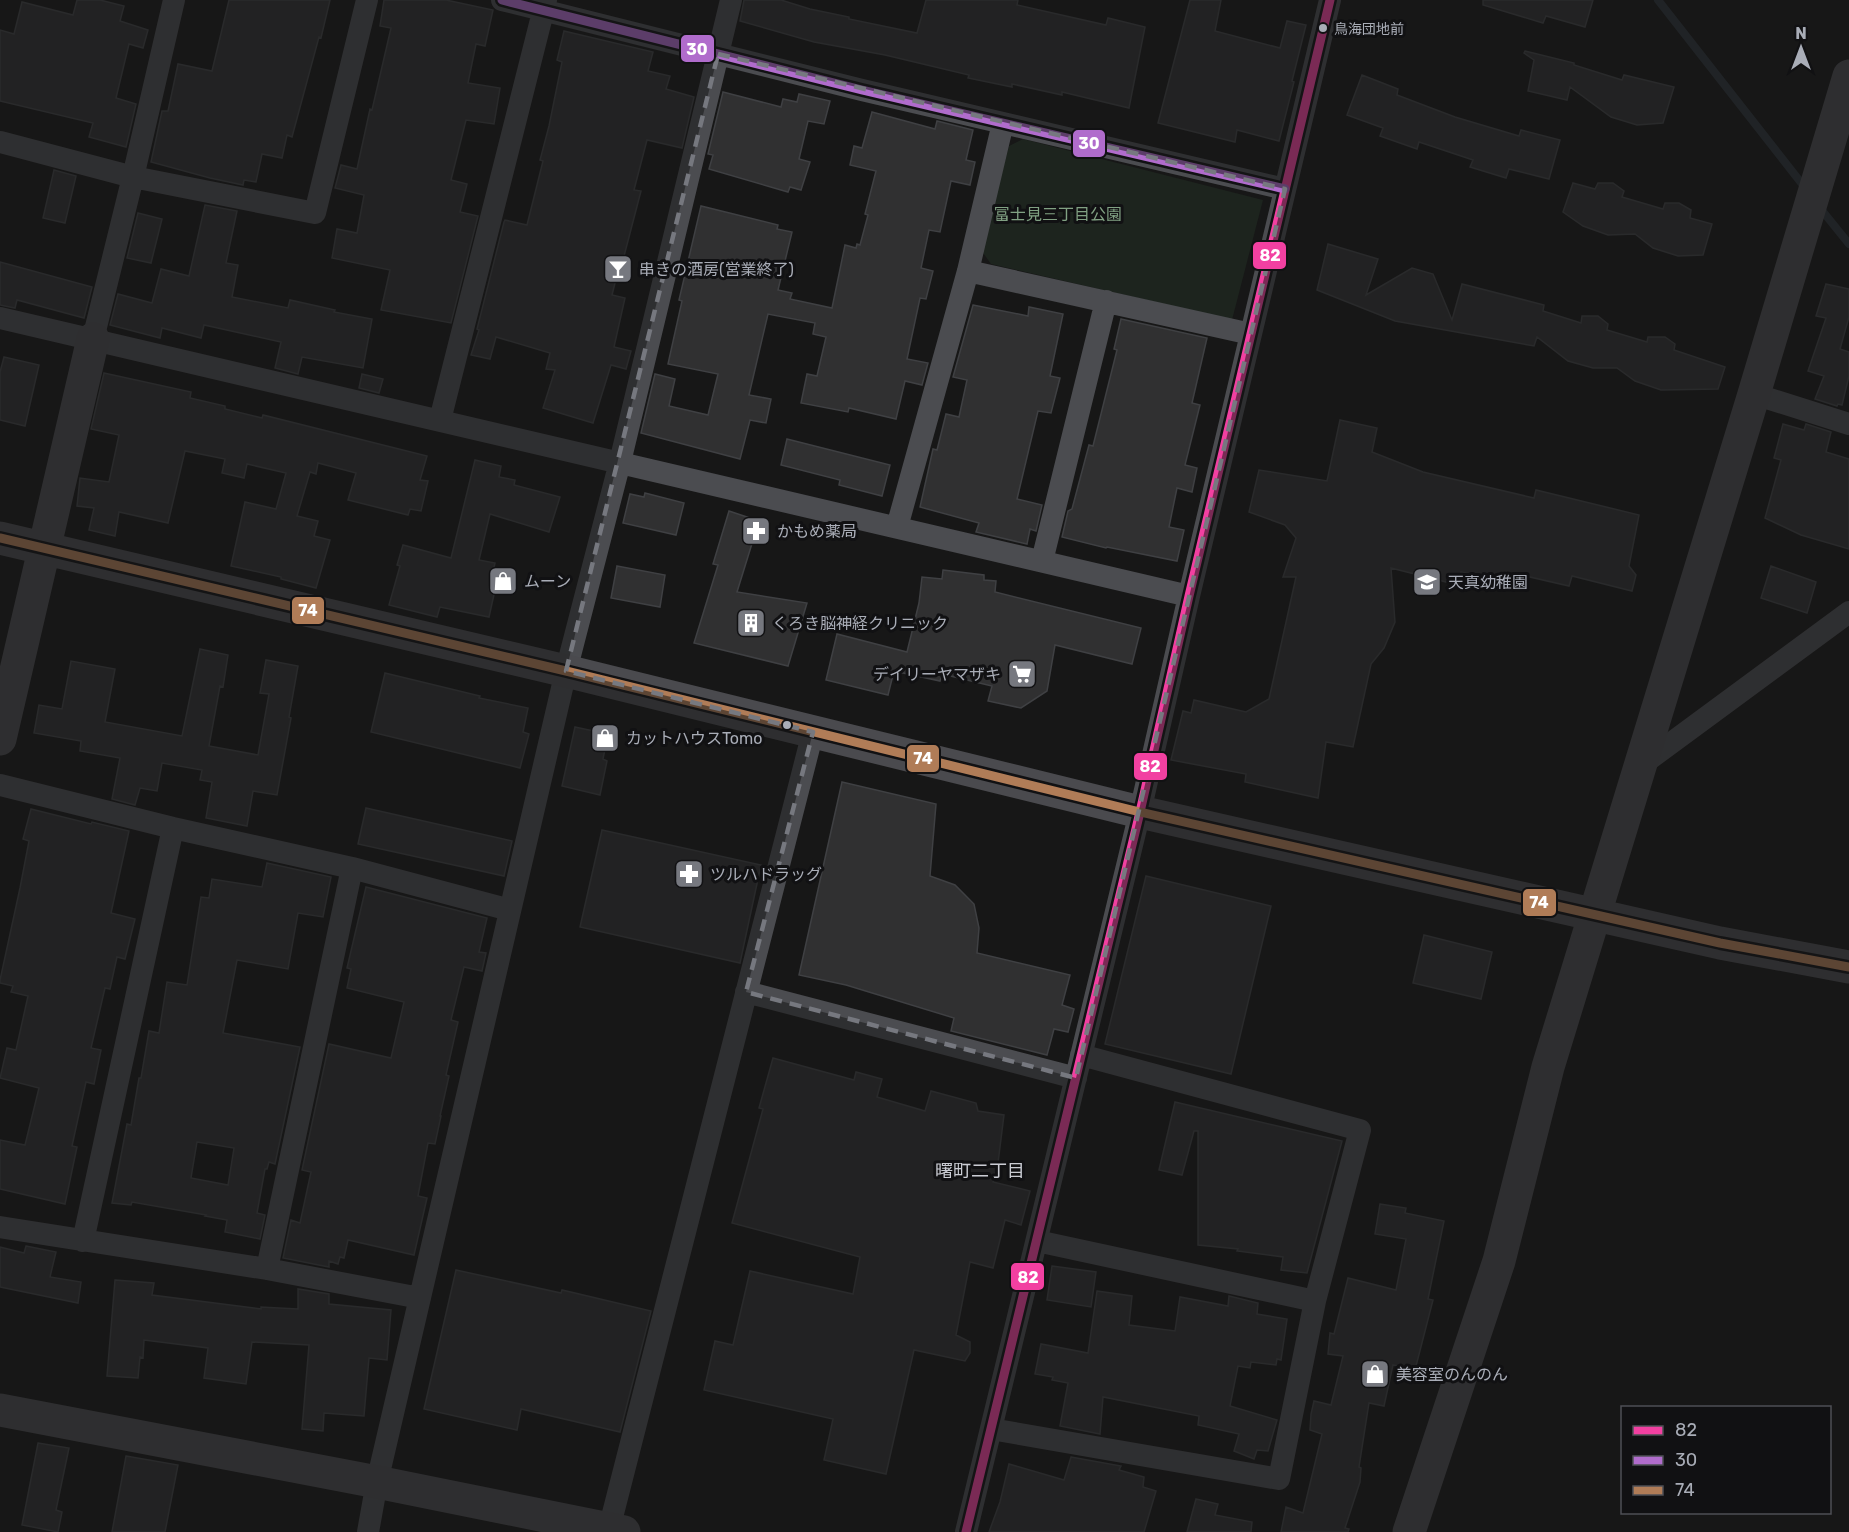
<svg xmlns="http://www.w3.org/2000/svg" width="1849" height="1532" viewBox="0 0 1849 1532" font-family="Rubik,'Noto Sans JP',sans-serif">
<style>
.green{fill:#1d241e}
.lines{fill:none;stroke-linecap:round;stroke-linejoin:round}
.stream{stroke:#2b3238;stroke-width:8}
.building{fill:#303031;stroke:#3f4043;stroke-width:1.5;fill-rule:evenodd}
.street{stroke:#4b4c50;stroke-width:22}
.secondary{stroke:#4a4a4e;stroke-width:33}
.bus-1-casing{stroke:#111113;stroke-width:14}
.bus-2-casing{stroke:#111113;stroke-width:14}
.bus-3-casing{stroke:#111113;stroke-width:14}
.bus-1{stroke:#f240a1;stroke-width:9}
.bus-2{stroke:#b06ccc;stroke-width:9}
.bus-3{stroke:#b07c57;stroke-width:9}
.marked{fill:none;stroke:#76787f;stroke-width:4.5;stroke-dasharray:12 8;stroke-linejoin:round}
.bus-dot{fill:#a9adb7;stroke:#111113;stroke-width:2}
.labels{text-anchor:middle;stroke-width:6;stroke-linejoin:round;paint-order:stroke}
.bus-label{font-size:14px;fill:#a9adb7;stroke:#111113;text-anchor:start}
.park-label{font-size:16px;fill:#81a183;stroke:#111113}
.poi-label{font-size:16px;fill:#a9adb7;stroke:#111113;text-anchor:start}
.neighbourhood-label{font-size:18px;fill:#caccd3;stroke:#111113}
.line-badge{stroke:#111113;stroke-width:2}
.badge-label{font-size:16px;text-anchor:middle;font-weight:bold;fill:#fff}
</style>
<rect width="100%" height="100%" fill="#171717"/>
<path class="green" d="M1023,139L1263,200L1232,320L991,264L981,250L1009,146Z"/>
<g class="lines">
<path class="stream" d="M1658,0L1806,189
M1820,208L1849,244"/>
</g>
<path class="building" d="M77,0H100L124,6L120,21L148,30L143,48L129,44L116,98L136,104L126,147L89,137L93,123L0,101V30L14,34L22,2L73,15Z
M229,0H330L321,38L319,37L292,137L287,135L282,158L262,154L256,182L244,180L243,185L210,178L151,162L162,111H168L178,64L212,71Z
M384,0H446L493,10L485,46L476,44L468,83L500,88L494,124L466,120L451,180L467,184L460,212L478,216L451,323L381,310L390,270L332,258L337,229L357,233L364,195L335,188L341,165L357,169L370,109L372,110L391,28L380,26Z
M744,0H781L810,9L849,17V19L917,33L926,0H1018L1017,5L1106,25L1108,18L1145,27L1129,108L1062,92V95L1012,84V87L968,78L969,75L885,55L814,42L740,21Z
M1190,0H1221L1215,31L1280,48L1287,21L1306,25L1292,81L1294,82L1279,141L1237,130L1235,142L1158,123Z
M1483,0H1593L1585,27L1546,16L1543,23L1483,5Z
M564,31L653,52L648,71L670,76L666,89L694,97L682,148L647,140L634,190L641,191L623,260L621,259L612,295L625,298L614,347L631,351L626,369L611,365L593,423L543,408L555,370L546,369L550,353L496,337L490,359L471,355L479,330L477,329L504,222L505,220L527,225L543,161L540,160L549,126L562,62L557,60Z
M1525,51L1574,63V65L1622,80L1624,75L1674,87L1663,123L1637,125L1611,117L1570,87L1567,100L1528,91L1534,60L1524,53Z
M1362,75L1398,89L1397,95L1455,117L1519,136L1521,130L1560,140L1549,179L1509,169L1506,178L1470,167L1473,160L1419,142L1417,149L1380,136L1383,128L1347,115Z
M723,92L781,107L783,99L797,102L799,94L830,101L824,124L808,121L799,159L810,162L801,190L790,187L788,192L709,169L713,155L708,154Z
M872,112L935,129L937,121L973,130L966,160L975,162L970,185L951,181L940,232L929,230L921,268L933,271L926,299L920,298L907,359L928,363L922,385L905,381L896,419L849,408L848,412L801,403L807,374L817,376L826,337L813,334L815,323L768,314L749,395L771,399L766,423L750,420L740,459L641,433L655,374L675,379L669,406L708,415L718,374L668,364L682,301L679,300L701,206L778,225L777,229L792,232L778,290L792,293L790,299L832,308L845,245L856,248L857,244L860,245L868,215L865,214L876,171L850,165L854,146L862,148Z
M54,170L76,176L65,223L43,218Z
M1573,183L1595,189L1598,183H1613L1624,191L1622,197L1663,209L1665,203H1679L1691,210L1690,218L1712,224L1703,255L1678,256L1653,248L1635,234L1608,235L1583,226L1563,212Z
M205,205L237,211L226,263L238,265L232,297L288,308L290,300L335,310L334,312L372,319L363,368L302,357L298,374L275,368L281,342L204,325L201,338L162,328L160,338L110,325L118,294L152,303L161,269L189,276Z
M138,213L162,219L151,263L127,258Z
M1328,244L1378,259L1366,295L1412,268L1433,274L1452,320L1462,284L1544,305L1543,311L1581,323L1582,316H1598L1608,324L1607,330L1647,342L1648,337H1665L1675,344L1674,350L1725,367L1718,389L1661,390L1635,381L1617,368H1593L1568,361L1537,337L1534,346L1395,321L1317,290Z
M0,262L92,287L84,318L17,300L15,308L0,305Z
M1826,284L1849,289V317L1840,349L1849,352V376L1842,405L1838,404L1837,406L1815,399L1824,376L1808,371L1826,318L1816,316Z
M973,305L1028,316L1029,307L1063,314L1050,376L1060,378L1051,413L1038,411L1017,499L1042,505L1036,531L1030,529L1027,544L976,532L979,523L920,507L933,449L937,450L946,414L959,417L967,380L953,377Z
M1121,319L1207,338L1192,403L1200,405L1185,465L1197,468L1192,492L1177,488L1169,527L1184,530L1177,561L1107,547L1106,548L1062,537L1068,511L1072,509L1089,445L1093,446L1117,350L1114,349Z
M4,357L39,365L25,426L0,420V372Z
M104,373L191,392L190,398L225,406V409L262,418L263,415L427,456L420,480L428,481L421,511L410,509L408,515L348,500L356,473L318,463L316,474L310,472L297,516L318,521L314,536L330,540L316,588L281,579V577L231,566L245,502L276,509L286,473L247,464L244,478L222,473L225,459L185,451L168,523L119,512L115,536L89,530L94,508L77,506L80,478L109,482L119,435L91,429Z
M362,374L383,379L379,393L359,388Z
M1340,420L1377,428L1372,452L1423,472L1534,498L1536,490L1639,515L1629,566L1636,575L1632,591L1572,576L1569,586L1517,574L1513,585L1461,572L1458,585L1391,568L1395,622L1384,648L1371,664L1353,747L1326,742L1318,798L1245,782L1246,774L1171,760L1183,711L1191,713L1194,700L1246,712L1269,699L1296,577H1283L1296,538L1285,525L1249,512L1259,470L1327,481Z
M1783,424L1804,430L1806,424L1831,432L1826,452L1849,459V549L1801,535L1765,518L1781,460L1774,458Z
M787,439L890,465L882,496L839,485L840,480L781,465Z
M475,460L501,466L499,477L515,480L514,485L560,497L549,532L490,514L479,560L495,563L489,589L495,590L489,617L440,607L437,617L389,605L400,566L397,565L403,545L451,558Z
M645,493L684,503L676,535L623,523L630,494L644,497Z
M729,511L759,521L737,592L807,603L788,666L694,643L718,565L713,564Z
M617,566L665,575L660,607L611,598Z
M1771,566L1816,582L1807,613L1761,598Z
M943,570L984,575V580L996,581L995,592L1141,628L1132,664L1055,645L1047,691L1021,708L988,701L992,686L942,674L940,681L894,671L888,695L826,680L837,634L907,652L919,603L922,577L942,579Z
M200,649L228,655L223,687L220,686L209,746L258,755L269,694L260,693L266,660L298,666L289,717L291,718L277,795L253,791L247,826L206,818L212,782L200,780L202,770L162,763L157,791L140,788L135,805L112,799L120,758L80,751L81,741L34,733L39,705L62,709L71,661L115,669L105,722L182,736Z
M385,673L480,696L479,698L528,708L523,732L529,734L520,768L371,732Z
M575,727L608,734L603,759L607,761L600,795L562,786Z
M842,782L936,804L930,876L955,885L974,904L979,928L977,953L1070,975L1062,1005L1074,1009L1068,1032L1054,1029L1047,1055L951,1031L954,1018L846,985L799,975Z
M366,808L512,841L504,876L358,844Z
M31,809L91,824L92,822L129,831L111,913L135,919L125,959L117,957L110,989L105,988L91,1048L101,1050L94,1084L86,1082L72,1146L77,1147L65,1204L0,1189V1140L25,1145L39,1088L0,1078L7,1048L16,1050L28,996L11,992L13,986L0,983V980L20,888L29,841L23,839Z
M602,830L761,865L740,963L580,927Z
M267,863L331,877L323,917L298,913L288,969L237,960L223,1033L300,1047L275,1164L269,1162L267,1169H265L257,1213L265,1215L260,1239L225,1232L227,1220L205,1216L206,1215L132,1202L131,1205L112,1203L127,1124L131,1125L139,1078H141L149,1031L159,1033L167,982L187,985L201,897L209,898L212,879L262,887ZM197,1142L234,1148L228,1185L191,1178Z
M1146,876L1271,906L1231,1074L1105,1044Z
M366,887L487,918L479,952L486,953L482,971L464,967L451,1020L458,1022L446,1075L449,1076L440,1116H441L435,1144L428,1143L418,1196L427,1198L414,1255L348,1240L344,1258L340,1257L338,1264L329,1261V1267L283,1258L291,1220L300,1223L311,1172L302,1170L329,1044L391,1058L404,1002L347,988L351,969L347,968Z
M1424,935L1492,952L1481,999L1413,983Z
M773,1058L854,1080L856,1072L882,1079L877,1097L925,1111L931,1091L976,1103L978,1111L1004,1115L998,1163L993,1182L1030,1191L1021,1225L1005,1220L993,1268L970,1262L956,1335L970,1342V1353L965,1361L914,1350L886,1474L824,1460L833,1419L704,1390L715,1341L733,1345L750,1271L853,1294L860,1257L732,1223L763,1109L759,1108Z
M1175,1102L1342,1141L1307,1273L1281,1270L1283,1257L1237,1251L1238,1249L1198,1245V1131H1194L1182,1175L1159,1170Z
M1380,1204L1406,1208L1405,1213L1444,1221L1428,1299L1433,1300L1415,1370L1393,1365L1384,1406L1369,1403L1359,1467L1361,1468L1360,1482L1345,1528L1349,1529L1348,1532H1281L1286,1507L1303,1513L1322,1434L1310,1430L1311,1414L1314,1401L1331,1405L1343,1356L1328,1354L1330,1333L1334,1334L1348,1278L1396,1290L1406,1239L1375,1234Z
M26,1246L56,1252L50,1277L81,1282L78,1303L0,1287V1247L24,1253Z
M1052,1266L1096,1272L1091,1307L1047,1300Z
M456,1270L561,1293L562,1290L651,1311L620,1432L521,1409L517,1430L424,1409Z
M115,1280L154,1283L152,1295L261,1309V1307L298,1309V1289L329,1294V1304L391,1310L387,1360L369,1358L364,1416L324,1413L323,1431L302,1429L309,1345L252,1342L246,1384L204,1378L208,1348L144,1340L143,1358L140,1357L138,1378L107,1376Z
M1097,1291L1132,1296L1129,1325L1175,1331L1180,1297L1228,1306L1229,1296L1258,1303L1257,1314L1287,1319L1281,1360L1277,1359L1276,1365L1251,1362L1250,1368L1238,1366L1230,1406L1277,1420L1268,1451L1257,1450L1254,1459L1234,1451L1239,1434L1198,1425L1199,1416L1103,1397L1100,1434L1060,1426L1068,1383L1052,1380L1053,1377L1035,1374L1041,1344L1088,1353Z
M38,1443L69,1448L56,1510L62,1512L58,1532L22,1525Z
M126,1456L178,1465L165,1532H112Z
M1071,1457L1121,1466L1119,1470L1144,1477L1143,1487L1156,1491L1144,1532H989L1000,1502L1009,1464L1064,1480Z
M1196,1499L1218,1504L1215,1515L1252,1522L1251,1532H1187Z"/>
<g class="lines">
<path class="street" d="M502,0L862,90L1285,189
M0,142L133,177L315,213L367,0
M968,271L1251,334
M0,318L1189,596
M93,339L133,177L174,0
M1754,394L1849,424
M440,420L546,0
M897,527L968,271L1003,123
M1042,561L1106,301
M1640,766L1849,612
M0,785L173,828L352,868L510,910
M746,992L1076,1078
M0,1227L267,1269L420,1298
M83,1241L173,828
M1037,1241L1315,1301
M267,1269L352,868
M991,1429L1279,1479L1315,1301L1360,1130L1081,1055
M609,1529L813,732
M368,1532L377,1482L566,671L620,462L731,0
M966,1532L1140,812L1189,596L1330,0"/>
<path class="secondary" d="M0,538L566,671L1140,812L1720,943L1849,967
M0,739L93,339
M0,1410L377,1482L624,1532
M1409,1532L1499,1261L1548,1067L1754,394L1849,76"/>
<g class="bus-1-casing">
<path id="bus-1" d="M966,1532L1140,812L1189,596L1330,0"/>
</g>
<g class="bus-2-casing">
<path id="bus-2" d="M502,0L862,90L1285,189"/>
</g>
<g class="bus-3-casing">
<path id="bus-3" d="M0,538L566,671L1140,812L1720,943L1849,967"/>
</g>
<use href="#bus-1" class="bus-1"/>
<use href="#bus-2" class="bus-2"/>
<use href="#bus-3" class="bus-3"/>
</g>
<path d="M0 0H1849V1532H0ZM718,54L1285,189L1076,1078L746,992L813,732L566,671Z" fill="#171717" fill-opacity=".55" fill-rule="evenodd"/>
<path class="marked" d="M718,54L1285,189L1076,1078L746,992L813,732L566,671Z"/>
<defs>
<g id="bar-square" transform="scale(1.5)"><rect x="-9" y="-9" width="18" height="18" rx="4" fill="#76787f" stroke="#111113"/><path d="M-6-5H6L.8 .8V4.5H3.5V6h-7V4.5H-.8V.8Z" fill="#fff"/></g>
<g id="pharmacy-square" transform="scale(1.5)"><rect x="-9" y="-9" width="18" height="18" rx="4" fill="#76787f" stroke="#111113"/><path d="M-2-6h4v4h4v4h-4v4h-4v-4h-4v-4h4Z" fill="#fff"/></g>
<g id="shop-square" transform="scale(1.5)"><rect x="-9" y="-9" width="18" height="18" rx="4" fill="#76787f" stroke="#111113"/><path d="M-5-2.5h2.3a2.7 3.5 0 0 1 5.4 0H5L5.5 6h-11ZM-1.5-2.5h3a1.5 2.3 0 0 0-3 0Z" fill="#fff"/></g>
<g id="school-square" transform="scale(1.5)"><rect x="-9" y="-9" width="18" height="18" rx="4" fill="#76787f" stroke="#111113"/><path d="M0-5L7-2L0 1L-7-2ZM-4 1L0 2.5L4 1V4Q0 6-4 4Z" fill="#fff"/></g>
<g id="building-square" transform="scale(1.5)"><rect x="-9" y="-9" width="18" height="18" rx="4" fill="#76787f" stroke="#111113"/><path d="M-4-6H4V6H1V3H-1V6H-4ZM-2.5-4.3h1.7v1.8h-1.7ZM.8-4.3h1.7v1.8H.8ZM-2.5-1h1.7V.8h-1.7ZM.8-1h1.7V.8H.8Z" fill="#fff"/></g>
<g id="supermarket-square" transform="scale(1.5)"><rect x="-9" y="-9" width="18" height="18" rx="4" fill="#76787f" stroke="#111113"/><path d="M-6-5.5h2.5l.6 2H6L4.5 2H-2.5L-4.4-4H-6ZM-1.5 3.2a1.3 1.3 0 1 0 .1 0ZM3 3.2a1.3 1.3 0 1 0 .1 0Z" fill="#fff"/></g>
</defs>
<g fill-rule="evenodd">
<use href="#bar-square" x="618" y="269"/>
<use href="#pharmacy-square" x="756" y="531"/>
<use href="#shop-square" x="503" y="581"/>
<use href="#school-square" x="1427" y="582"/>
<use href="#building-square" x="751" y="623"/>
<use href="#supermarket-square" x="1022" y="674"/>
<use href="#shop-square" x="605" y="738"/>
<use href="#pharmacy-square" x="689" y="874"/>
<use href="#shop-square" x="1375" y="1374"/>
</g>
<g class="bus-dot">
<circle cx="1323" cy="28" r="5"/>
<circle cx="787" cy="725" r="5"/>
</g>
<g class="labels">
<g class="bus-label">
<text x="1334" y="34">鳥海団地前</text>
</g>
<g class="park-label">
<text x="1058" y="220">富士見三丁目公園</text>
</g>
<g class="poi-label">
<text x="639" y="275">串きの酒房(営業終了)</text>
<text x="777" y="537">かもめ薬局</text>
<text x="524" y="587">ムーン</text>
<text x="1448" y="588">天真幼稚園</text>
<text x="772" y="629">くろき脳神経クリニック</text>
<text x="1001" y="680" text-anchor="end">デイリーヤマザキ</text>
<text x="626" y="744">カットハウスTomo</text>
<text x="710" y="880">ツルハドラッグ</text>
<text x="1396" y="1380">美容室のんのん</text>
</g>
<g class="neighbourhood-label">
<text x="980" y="1177">曙町二丁目</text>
</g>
</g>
<g class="line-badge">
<rect x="680" y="34" width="35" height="29" rx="6" fill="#b06ccc"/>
<rect x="1072" y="129" width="34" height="29" rx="6" fill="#b06ccc"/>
<rect x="1252" y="241" width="35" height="29" rx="6" fill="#f240a1"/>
<rect x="291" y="596" width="34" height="29" rx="6" fill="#b07c57"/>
<rect x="906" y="744" width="34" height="29" rx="6" fill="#b07c57"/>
<rect x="1133" y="752" width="35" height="29" rx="6" fill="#f240a1"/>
<rect x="1522" y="888" width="35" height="29" rx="6" fill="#b07c57"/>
<rect x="1010" y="1262" width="35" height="29" rx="6" fill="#f240a1"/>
</g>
<g class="badge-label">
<text x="697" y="55">30</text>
<text x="1089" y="149">30</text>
<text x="1270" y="261">82</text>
<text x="308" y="616">74</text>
<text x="923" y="764">74</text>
<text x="1150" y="772">82</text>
<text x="1539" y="908">74</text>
<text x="1028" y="1283">82</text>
</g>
<rect x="1621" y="1406" width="210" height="108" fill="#111113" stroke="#4e4f55" stroke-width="1.5"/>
<rect x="1633" y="1426" width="30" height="9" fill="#f240a1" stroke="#4e4f55" stroke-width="1.5"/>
<text x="1675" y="1436" font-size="18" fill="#a9adb7">82</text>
<rect x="1633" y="1456" width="30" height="9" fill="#b06ccc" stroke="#4e4f55" stroke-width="1.5"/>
<text x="1675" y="1466" font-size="18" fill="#a9adb7">30</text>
<rect x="1633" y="1486" width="30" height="9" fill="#b07c57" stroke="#4e4f55" stroke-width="1.5"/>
<text x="1675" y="1496" font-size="18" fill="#a9adb7">74</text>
<g transform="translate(1801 48)" stroke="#111113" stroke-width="4.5" paint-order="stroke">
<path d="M0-4.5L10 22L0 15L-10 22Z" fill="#a9adb7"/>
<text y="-9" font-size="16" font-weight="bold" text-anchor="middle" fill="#a9adb7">N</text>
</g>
</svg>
